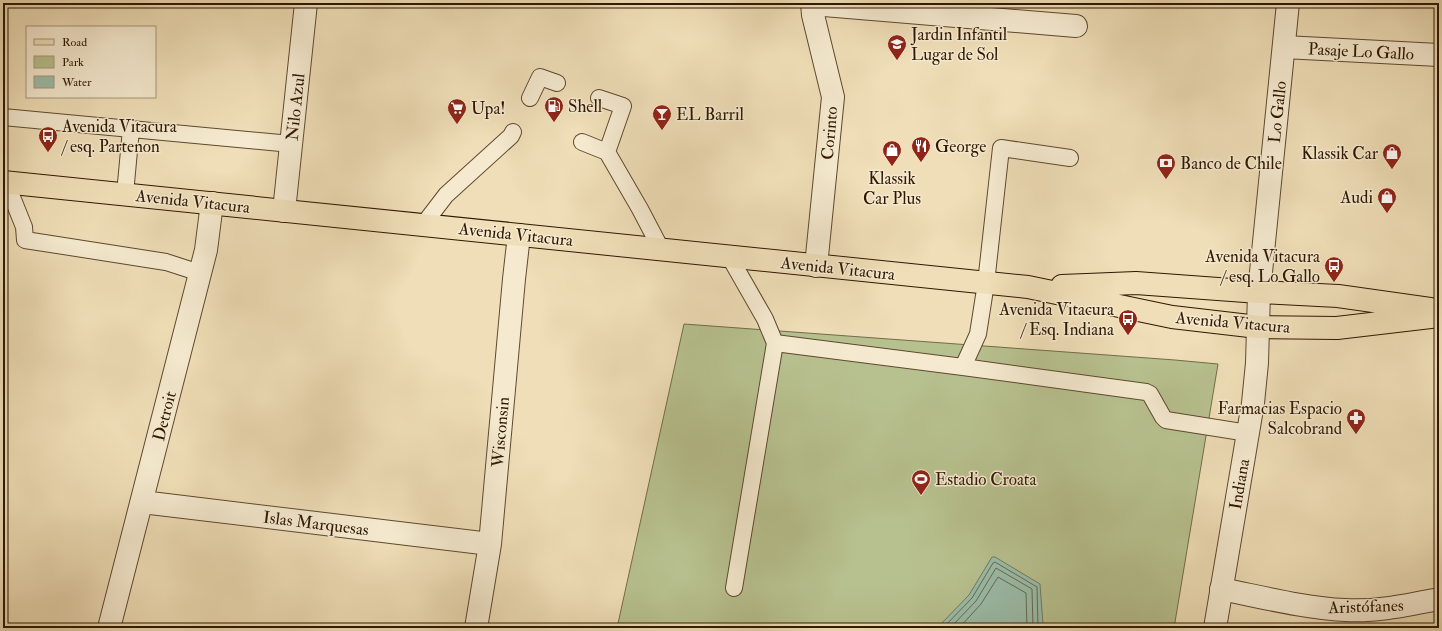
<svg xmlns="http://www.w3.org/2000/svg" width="1442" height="631" viewBox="0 0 1442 631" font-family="'IM FELL Double Pica',serif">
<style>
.green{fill:#b7c18f;stroke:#736c48}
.water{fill:#9bbda9;stroke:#707b65}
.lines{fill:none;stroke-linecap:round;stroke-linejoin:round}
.shore{stroke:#656a54;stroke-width:1}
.service-casing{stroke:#5f492e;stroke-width:18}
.minor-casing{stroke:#5f492e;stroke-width:24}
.tertiary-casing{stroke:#5f492e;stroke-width:24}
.primary-casing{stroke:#2f1700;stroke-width:24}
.service{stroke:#f5ead0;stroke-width:16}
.minor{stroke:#f5ead0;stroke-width:22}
.tertiary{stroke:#f5ead0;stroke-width:22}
.primary{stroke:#efdeb7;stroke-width:22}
.labels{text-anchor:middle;stroke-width:3;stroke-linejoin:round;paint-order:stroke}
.poi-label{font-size:17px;fill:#2f1700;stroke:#f5ead0;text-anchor:start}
.street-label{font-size:17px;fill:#2f1700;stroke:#f5ead0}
</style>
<rect width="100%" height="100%" fill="#efdeb7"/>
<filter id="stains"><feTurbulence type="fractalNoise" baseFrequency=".005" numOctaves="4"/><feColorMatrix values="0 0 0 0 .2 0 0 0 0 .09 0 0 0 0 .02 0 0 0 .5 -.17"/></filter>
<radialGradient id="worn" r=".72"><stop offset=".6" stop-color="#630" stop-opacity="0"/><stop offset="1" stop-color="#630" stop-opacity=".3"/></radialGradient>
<path class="green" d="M684,324L1175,360L1218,364L1174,628H617Z"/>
<path class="water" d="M992,557H995L1040,584L1043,625L1042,627L937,628L969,595Z"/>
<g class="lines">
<path class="shore" d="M943,628L972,598L993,563L995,562L1037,587L1038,628
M950,628L976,601L996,568L1032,589L1033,628
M959,628L981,604L998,577L1026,593L1027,628"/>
<g class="service-casing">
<path id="service" d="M530,98L540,77L557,83
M599,98L623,106L607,152
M3,117L291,144
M582,142L607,152L640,209L661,249
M6,182L24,227L25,240L166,262L200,273
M125,194L131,129
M423,225L446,195L511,136L513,132
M729,256L765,319L775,343L734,588
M775,343L963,367L1146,392L1150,394L1163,417L1166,420L1248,433
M963,367L978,334L986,283L1001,148L1070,158"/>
</g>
<g class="minor-casing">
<path id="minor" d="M812,3L813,15L833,97L816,266
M812,4L1076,26
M1284,47L1439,55
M284,211L306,3
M142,502L490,544
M1221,589C1262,597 1304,608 1345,610C1376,612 1408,605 1439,599
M109,628L206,250L212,203
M476,628L490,544L514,279L519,235"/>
</g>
<g class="tertiary-casing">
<path id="tertiary" d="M1215,628L1253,403L1257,363L1259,292L1288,3"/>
</g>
<g class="primary-casing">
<path id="primary" d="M3,182L1028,287L1172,317L1258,327L1337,328L1439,316
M1062,286L1136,283L1259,292L1338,296L1430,309"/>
</g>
<use href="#service" class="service"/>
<use href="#minor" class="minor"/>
<use href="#tertiary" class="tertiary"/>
<use href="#primary" class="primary"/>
</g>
<defs>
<g id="school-pin" transform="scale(1)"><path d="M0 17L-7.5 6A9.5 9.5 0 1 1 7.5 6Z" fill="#8f2418" stroke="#f5ead0"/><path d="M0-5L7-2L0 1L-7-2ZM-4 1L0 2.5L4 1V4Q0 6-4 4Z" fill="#fff"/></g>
<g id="fuel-pin" transform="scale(1)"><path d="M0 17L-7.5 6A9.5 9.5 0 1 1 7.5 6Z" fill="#8f2418" stroke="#f5ead0"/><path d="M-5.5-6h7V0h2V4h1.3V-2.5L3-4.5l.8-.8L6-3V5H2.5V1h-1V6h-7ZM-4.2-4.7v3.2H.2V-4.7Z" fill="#fff"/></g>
<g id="supermarket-pin" transform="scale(1)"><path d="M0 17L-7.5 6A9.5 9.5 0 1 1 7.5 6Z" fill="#8f2418" stroke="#f5ead0"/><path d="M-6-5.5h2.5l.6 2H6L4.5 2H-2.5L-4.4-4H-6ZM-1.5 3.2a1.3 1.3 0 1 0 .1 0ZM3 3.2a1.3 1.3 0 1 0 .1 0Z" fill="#fff"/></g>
<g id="bar-pin" transform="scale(1)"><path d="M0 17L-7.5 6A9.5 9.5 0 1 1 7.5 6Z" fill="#8f2418" stroke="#f5ead0"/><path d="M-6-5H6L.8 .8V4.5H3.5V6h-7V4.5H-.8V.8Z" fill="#fff"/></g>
<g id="bus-pin" transform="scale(1)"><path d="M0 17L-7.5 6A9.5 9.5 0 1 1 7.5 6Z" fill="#8f2418" stroke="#f5ead0"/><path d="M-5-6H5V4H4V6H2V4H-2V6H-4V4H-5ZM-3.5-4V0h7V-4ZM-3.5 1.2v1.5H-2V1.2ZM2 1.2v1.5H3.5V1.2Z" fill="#fff"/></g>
<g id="restaurant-pin" transform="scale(1)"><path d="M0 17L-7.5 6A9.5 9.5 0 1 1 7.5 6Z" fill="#8f2418" stroke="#f5ead0"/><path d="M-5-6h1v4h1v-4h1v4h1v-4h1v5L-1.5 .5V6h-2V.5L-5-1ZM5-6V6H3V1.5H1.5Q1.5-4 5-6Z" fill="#fff"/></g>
<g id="shop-pin" transform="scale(1)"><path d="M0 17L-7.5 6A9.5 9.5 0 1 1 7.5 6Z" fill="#8f2418" stroke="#f5ead0"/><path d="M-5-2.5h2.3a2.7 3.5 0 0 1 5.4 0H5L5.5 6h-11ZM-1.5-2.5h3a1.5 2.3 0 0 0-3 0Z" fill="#fff"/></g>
<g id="bank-pin" transform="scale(1)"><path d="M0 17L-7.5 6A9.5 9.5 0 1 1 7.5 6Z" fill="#8f2418" stroke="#f5ead0"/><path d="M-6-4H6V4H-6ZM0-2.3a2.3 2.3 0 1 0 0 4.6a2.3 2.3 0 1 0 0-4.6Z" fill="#fff"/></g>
<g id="pharmacy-pin" transform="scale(1)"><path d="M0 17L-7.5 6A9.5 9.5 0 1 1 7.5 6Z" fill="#8f2418" stroke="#f5ead0"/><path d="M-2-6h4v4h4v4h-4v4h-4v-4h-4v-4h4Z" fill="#fff"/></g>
<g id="stadium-pin" transform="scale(1)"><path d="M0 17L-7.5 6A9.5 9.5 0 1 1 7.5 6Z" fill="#8f2418" stroke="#f5ead0"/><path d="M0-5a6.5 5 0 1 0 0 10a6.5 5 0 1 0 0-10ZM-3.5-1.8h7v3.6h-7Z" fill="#fff"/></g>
</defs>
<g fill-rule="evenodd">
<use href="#school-pin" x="897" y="44"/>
<use href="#fuel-pin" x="554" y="106"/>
<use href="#supermarket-pin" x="457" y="108"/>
<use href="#bar-pin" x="662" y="114"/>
<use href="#bus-pin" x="48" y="136"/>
<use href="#restaurant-pin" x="921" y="146"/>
<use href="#shop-pin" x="892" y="150"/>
<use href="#shop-pin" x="1392" y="153"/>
<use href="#bank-pin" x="1166" y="163"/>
<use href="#shop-pin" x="1387" y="197"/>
<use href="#bus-pin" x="1334" y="266"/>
<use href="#bus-pin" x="1128" y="319"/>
<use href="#pharmacy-pin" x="1356" y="418"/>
<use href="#stadium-pin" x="921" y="479"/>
</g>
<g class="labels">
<g class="poi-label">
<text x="911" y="40">Jardin Infantil<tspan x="911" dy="20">Lugar de Sol</tspan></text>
<text x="568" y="112">Shell</text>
<text x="471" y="114">Upa!</text>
<text x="676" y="120">EL Barril</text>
<text x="62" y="132">Avenida Vitacura<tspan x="62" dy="20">/ esq. Partenon</tspan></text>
<text x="935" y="152">George</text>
<text x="1378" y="159" text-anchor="end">Klassik Car</text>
<text x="1180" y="169">Banco de Chile</text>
<text x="892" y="184" text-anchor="middle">Klassik<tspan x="892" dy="20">Car Plus</tspan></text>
<text x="1373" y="203" text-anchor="end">Audi</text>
<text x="1320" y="262" text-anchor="end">Avenida Vitacura<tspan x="1320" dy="20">/ esq. Lo Gallo</tspan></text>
<text x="1114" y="315" text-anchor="end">Avenida Vitacura<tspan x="1114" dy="20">/ Esq. Indiana</tspan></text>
<text x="1342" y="414" text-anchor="end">Farmacias Espacio<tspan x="1342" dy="20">Salcobrand</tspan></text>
<text x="935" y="485">Estadio Croata</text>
</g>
<g class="street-label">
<text transform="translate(1361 51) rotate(3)" y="6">Pasaje Lo Gallo</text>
<text transform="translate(295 107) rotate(-84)" y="6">Nilo Azul</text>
<text transform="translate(1277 112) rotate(-84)" y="6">Lo Gallo</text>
<text transform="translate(829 133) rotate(-85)" y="6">Corinto</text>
<text transform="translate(193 201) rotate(6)" y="6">Avenida Vitacura</text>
<text transform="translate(516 234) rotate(6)" y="6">Avenida Vitacura</text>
<text transform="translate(838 268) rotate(6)" y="6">Avenida Vitacura</text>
<text transform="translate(1233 322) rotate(5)" y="6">Avenida Vitacura</text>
<text transform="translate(164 416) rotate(-76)" y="6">Detroit</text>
<text transform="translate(500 432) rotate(-85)" y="6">Wisconsin</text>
<text transform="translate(1239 484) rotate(-80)" y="6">Indiana</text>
<text transform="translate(316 523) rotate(7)" y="6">Islas Marquesas</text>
<text transform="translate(1366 606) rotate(-2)" y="6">Aristófanes</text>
</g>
</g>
<rect width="1442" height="631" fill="none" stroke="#efdeb7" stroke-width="16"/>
<rect x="4" y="4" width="1434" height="623" fill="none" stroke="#2f1700" stroke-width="2"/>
<rect x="8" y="8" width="1426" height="615" fill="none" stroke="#2f1700"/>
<rect x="26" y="26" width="130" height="72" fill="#f5ead0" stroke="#a6967d"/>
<rect x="34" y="39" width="20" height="6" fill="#efdeb7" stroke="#a6967d"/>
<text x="62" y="46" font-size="12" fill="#2f1700">Road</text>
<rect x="34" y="56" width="20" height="12" fill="#b7c18f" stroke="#a6967d"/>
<text x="62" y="66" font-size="12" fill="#2f1700">Park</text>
<rect x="34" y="76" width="20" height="12" fill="#9bbda9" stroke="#a6967d"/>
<text x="62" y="86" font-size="12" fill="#2f1700">Water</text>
<rect width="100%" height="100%" filter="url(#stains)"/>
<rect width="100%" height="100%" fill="url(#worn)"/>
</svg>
